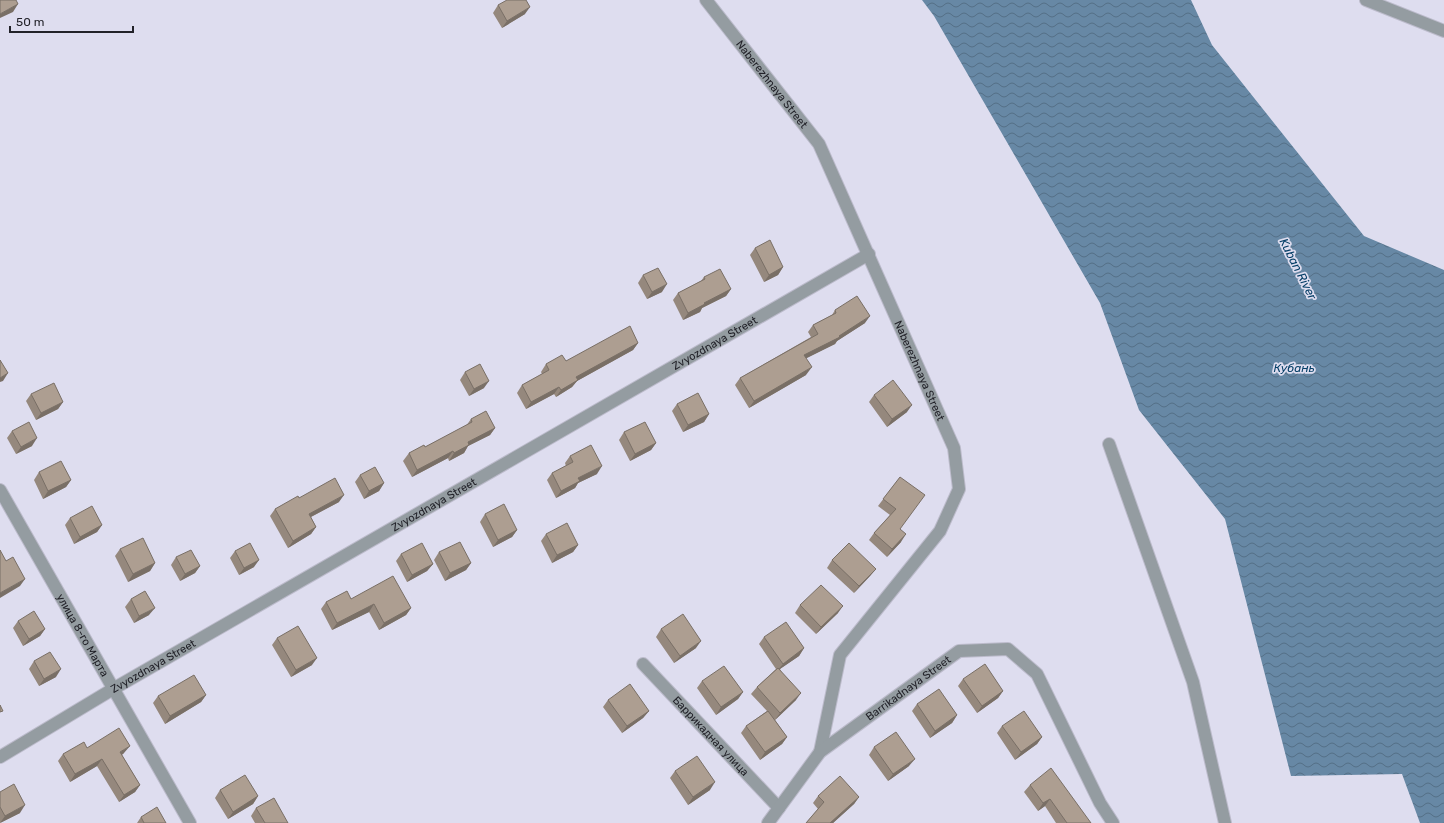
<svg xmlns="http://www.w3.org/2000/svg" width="1444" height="823" viewBox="0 0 1444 823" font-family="Rubik,sans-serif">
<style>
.water{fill:url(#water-waves)}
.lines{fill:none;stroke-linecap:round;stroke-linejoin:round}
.minor-casing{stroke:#bcbbcb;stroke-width:14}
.minor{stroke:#949ca1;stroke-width:12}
.wall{fill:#95887d}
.shaded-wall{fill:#796f66}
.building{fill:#ad9e91;stroke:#796f66}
.labels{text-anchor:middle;stroke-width:3.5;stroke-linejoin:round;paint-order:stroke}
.street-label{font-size:11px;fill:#222229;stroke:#deddef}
.water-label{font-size:12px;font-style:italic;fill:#053e66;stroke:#deddef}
</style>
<defs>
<pattern id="water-waves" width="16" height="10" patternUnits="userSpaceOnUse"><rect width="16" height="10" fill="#6788a5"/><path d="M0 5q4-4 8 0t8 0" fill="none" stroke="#546f86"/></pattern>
</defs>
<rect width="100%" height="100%" fill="#deddef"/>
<path class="water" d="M922,0H1191L1212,45L1364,236L1444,270V823H1420L1402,774L1291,776L1225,519L1139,410L1100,303L934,16Z"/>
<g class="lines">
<g class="minor-casing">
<g id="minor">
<path id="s1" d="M706,0L819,144L954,448L959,489L940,531L840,655L820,752"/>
<path d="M1366,0L1444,31"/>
<path d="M1109,444L1193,682L1225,823"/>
<path id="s2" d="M0,490L190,823"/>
<path id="s3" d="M643,664L779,808"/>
<path id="s4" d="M0,757L113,689L869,254"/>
<path id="s5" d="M768,823L820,752L959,651L1008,649L1037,674L1100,803L1113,823"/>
</g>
</g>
<use href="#minor" class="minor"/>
</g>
<path class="wall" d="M498,5L525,14L502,28L493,13Z
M755,248L783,267L778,275L764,282L750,255Z
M643,275L662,292L647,299L638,283Z
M704,277L731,289L726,296L702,308L700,312L683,320L673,300L678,293L701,281Z
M835,310L865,323L837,341L835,344L806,358V375L749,408L735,385L740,378L811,337L808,332L813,325L832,315Z
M638,343L633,350L577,381L572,387L556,397L554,394L526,409L517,393L522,385L542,374L541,372L546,364L566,361Z
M465,372L484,388L469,396L460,380Z
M31,394L63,402L58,409L36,420L26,401Z
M874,395L907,412L887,427L869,402Z
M677,404L709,414L704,422L683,432L672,411Z
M471,419L495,428L490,435L468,446L464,453L449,461L448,458L412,477L403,461L409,453L425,447L466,426Z
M12,431L32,446L16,454L7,438Z
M624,432L656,443L651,450L630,461L619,440Z
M570,456L597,474L578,483L575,488L556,498L547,480L552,473L566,466L565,463Z
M39,472L71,480L66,487L43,499L34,480Z
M360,475L384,483L379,491L364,499L355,482Z
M900,477V529L901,542L887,557L869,540L874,533L890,515L878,506Z
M299,498L339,502L311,517L316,527L311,534L288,548L270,516L275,509Z
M485,514L517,530L512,537L493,547L480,522Z
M70,518L102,525L97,532L74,544L65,525Z
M546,534L578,545L573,552L552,563L541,541Z
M120,549L155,563L150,571L128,582L115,556Z
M235,551L254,567L239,575L230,558Z
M439,552L471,563L466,570L445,581L434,560Z
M401,554L433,564L427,571L407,582L396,561Z
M176,557L200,566L195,573L180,581L171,565Z
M832,560L876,569L870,576L854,593L827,568Z
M131,599L149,615L134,623L125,607Z
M351,599L411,608L406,615L379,630L369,612L332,630L321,609L326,602Z
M800,605L838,613L816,634L795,613Z
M18,621L45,629L40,636L23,646L13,628Z
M661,629L696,648L674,663L656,637Z
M764,637L804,648L799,656L780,669L796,700L775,720L787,737L782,744L760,760L741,733L746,726L767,711L751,694L757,687L776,669L759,644Z
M277,638L312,665L291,677L272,645Z
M34,661L56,677L39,686L29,669Z
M963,679L1003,691L998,698L977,713L958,686Z
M702,681L743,692L738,699L716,715L697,688Z
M206,695L201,702L165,724L153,703L158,696Z
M608,700L649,711L643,718L622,733L603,707Z
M917,704L957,715L952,723L930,738L912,711Z
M1002,726L1042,737L1037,744L1015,760L997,733Z
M874,747L909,766L888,781L869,755Z
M87,748L124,753L122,755L140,785L135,792L119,802L97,766L70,782L58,761L63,754Z
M675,771L710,790L688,805L670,778Z
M1030,785L1091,823H1056L1045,806L1038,811L1024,792Z
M220,790L258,796L253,804L228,819L215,798Z
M0,792L20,813L0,823Z
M818,796L859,797L854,804L833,823H806L818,809L813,803Z
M256,808L288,823H255L251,816Z
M141,817L166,823H137Z"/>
<path class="shaded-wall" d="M18,4L13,12L0,18V14Z
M530,7L525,14L502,28L507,21Z
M783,267L778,275L764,282L769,275Z
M667,284L662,292L647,299L652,292Z
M731,289L726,296L702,308L700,312L683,320L688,313L704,303Z
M870,316L865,323L837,341L835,344L799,362L804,355L839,336Z
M638,343L633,350L577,381L572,387L556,397L561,390L576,377Z
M812,367L806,375L749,408L754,401Z
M8,373L3,381L0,382V378Z
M489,381L484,388L469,396L474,389Z
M559,387L554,394L526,409L531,402Z
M63,402L58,409L36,420L41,413Z
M912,405L907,412L887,427L892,419Z
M709,414L704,422L683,432L688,425Z
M495,428L490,435L468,446L464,453L449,461L454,453L468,442Z
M37,438L32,446L16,454L21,447Z
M656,443L651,450L630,461L635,454Z
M453,451L448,458L412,477L417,470Z
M602,466L597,474L578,483L575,488L556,498L561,491L578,478Z
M71,480L66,487L43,499L48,491Z
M384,483L379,491L364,499L369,491Z
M344,495L339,502L303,521L309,514Z
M102,525L97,532L74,544L80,537Z
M316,527L311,534L288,548L293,541Z
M517,530L512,537L493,547L498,540Z
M906,534L901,542L887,557L892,549Z
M578,545L573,552L552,563L557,555Z
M259,560L254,567L239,575L244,568Z
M155,563L150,571L128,582L133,574Z
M471,563L466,570L445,581L450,573Z
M433,564L427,571L407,582L412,575Z
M200,566L195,573L180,581L185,574Z
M876,569L870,576L854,593L859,586Z
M25,579L20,586L0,598V593Z
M374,604L369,612L332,630L337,623Z
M843,606L838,613L816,634L821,627Z
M155,608L149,615L134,623L139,616Z
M411,608L406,615L379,630L384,623Z
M45,629L40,636L23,646L29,639Z
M701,641L696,648L674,663L680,656Z
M804,648L799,656L777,671L783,664Z
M317,658L312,665L291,677L296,670Z
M61,669L56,677L39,686L44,679Z
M1003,691L998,698L977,713L982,706Z
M743,692L738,699L716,715L721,707Z
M801,693L796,700L775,720L780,713Z
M206,695L201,702L165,724L170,716Z
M649,711L643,718L622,733L627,726Z
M957,715L952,723L930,738L935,731Z
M787,737L782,744L760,760L765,752Z
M1042,737L1037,744L1015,760L1021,752Z
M130,746L124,753L115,759L120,752Z
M102,759L97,766L70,782L75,774Z
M915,759L909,766L888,781L893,774Z
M715,782L710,790L688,805L693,797Z
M140,785L135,792L119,802L124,795Z
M258,796L253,804L228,819L233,812Z
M859,797L854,804L833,823H830Z
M1050,799L1045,806L1038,811L1043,803Z
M25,805L20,813L0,823L5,816Z"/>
<path class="building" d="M0,0H16L18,4L0,14Z
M507,0H526L530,7L507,21L498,5Z
M770,240L783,267L769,275L755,248Z
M658,268L667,284L652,292L643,275Z
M720,269L731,289L704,303L705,304L688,313L678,293L705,279L704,277Z
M857,296L870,316L839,336L840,337L804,355L812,367L754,401L740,378L818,334L813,325L836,313L835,310Z
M630,326L638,343L576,377L578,380L561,390L559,387L531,402L522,385L549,370L546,364L562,355L566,361Z
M0,360L8,373L0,378Z
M480,364L489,381L474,389L465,372Z
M893,380L912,405L892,419L874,395Z
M54,383L63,402L41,413L31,394Z
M698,393L709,414L688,425L677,404Z
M486,411L495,428L468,442L469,445L454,453L453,451L417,470L409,453L424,445L425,447L472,422L471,419Z
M29,422L37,438L21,447L12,431Z
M645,422L656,443L635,454L624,432Z
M591,445L602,466L578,478L580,481L561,491L552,473L573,462L570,456Z
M61,461L71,480L48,491L39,472Z
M375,467L384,483L369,491L360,475Z
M900,477L925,495L900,529L906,534L892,549L874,533L896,509L883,499Z
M335,478L344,495L309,514L316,527L293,541L275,509L298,496L299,498Z
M504,504L517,530L498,540L485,514Z
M92,506L102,525L80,537L70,518Z
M567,523L578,545L557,555L546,534Z
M143,538L155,563L133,574L120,549Z
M460,542L471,563L450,573L439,552Z
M250,543L259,560L244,568L235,551Z
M422,543L433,564L412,575L401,554Z
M849,543L876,569L859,586L832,560Z
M0,550L6,561L13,557L25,579L0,593Z
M191,550L200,566L185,574L176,557Z
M393,576L411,608L384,623L374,604L337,623L326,602L347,591L351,599Z
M821,585L843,606L821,627L800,605Z
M145,591L155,608L139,616L131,599Z
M34,611L45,629L29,639L18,621Z
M683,614L701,641L680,656L661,629Z
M786,622L804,648L783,664L764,637Z
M298,626L317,658L296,670L277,638Z
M50,652L61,669L44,679L34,661Z
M985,664L1003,691L982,706L963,679Z
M724,666L743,692L721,707L702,681Z
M778,668L801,693L780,713L757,687Z
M194,675L206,695L170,716L158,696Z
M630,684L649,711L627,726L608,700Z
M939,689L957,715L935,731L917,704Z
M0,705L3,711L0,712Z
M768,711L787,737L765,752L746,726Z
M1024,711L1042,737L1021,752L1002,726Z
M119,728L130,746L120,752L140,785L124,795L102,759L75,774L63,754L84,742L87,748Z
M896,732L915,759L893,774L874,747Z
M697,756L715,782L693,797L675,771Z
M1051,768L1091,823H1067L1050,799L1043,803L1030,785Z
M245,775L258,796L233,812L220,790Z
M840,776L859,797L830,823H806L824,802L818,796Z
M14,784L25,805L5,816L0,807V792Z
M274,798L288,823H265L256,808Z
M157,807L166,823H144L141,817Z"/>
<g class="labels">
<g class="street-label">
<text dy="4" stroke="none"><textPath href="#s1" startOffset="107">Naberezhnaya Street</textPath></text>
<text dy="4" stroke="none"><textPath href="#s4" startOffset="826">Zvyozdnaya Street</textPath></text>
<text dy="4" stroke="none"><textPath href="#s1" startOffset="431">Naberezhnaya Street</textPath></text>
<text dy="4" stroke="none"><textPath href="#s4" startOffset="502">Zvyozdnaya Street</textPath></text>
<text dy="4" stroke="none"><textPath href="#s2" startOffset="167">улица 8-го Марта</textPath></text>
<text dy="4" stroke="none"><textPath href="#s4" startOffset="178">Zvyozdnaya Street</textPath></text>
<text dy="4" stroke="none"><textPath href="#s5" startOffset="197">Barrikadnaya Street</textPath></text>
<text dy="4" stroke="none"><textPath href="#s3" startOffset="99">Баррикадная улица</textPath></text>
</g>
<g class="water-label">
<text transform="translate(1298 269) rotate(63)" y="4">Kuban River</text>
<text x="1294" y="372">Кубань</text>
</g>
</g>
<path d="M10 26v6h123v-6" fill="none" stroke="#222229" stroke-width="2"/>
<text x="16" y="26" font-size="12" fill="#222229" stroke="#deddef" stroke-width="3" paint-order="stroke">50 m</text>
</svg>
